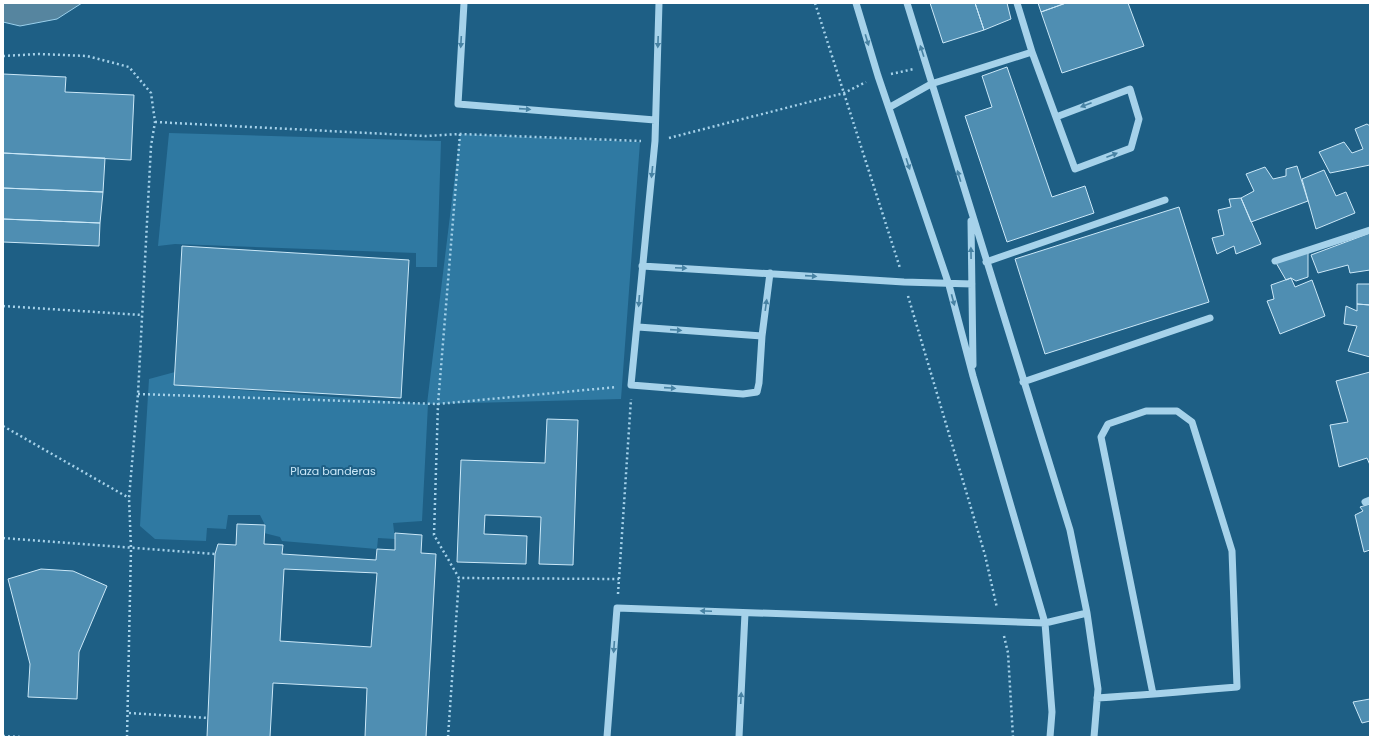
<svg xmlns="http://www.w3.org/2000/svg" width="1373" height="740" viewBox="0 0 1373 740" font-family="Poppins,sans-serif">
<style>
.green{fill:#2f79a2}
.water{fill:#56859f;stroke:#9ad0ec}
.building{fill:#4f8eb2;stroke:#cbe8f8;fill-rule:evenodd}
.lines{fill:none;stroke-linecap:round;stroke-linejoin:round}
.path{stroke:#a6d2ea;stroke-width:2.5;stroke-dasharray:2 3;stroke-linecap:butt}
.minor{stroke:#a6d2ea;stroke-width:7}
.oneway{fill:#4782a3}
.labels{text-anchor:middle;stroke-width:4;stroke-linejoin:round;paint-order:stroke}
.park-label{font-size:11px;fill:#cbe8f8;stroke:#1e5f85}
</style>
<rect width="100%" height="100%" fill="#1e5f85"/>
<path class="green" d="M169,133L441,141L437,267H416V253L175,244L158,246Z
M460,134L640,142L621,399L428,404L422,521L393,523L395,539L378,538L377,549L282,541L280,537L264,533L265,525L260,515H228L226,529L207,528L206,541L155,539L140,526L149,379L175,372L174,385L427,404Z"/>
<path class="water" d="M3,3H82L57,19L20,26L3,22Z"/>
<path class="building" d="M930,3H975L984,30L943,43Z
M975,3H1007L1011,19L984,30Z
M1038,3H1066L1041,12Z
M1066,3H1128L1144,46L1062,73L1041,12Z
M1007,67L1052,197L1085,186L1094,213L1007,242L965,116L992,107L982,76Z
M3,74L66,77L65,92L134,95L131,160L3,153Z
M1367,124L1370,126V165L1330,173L1319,152L1344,142L1352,153L1363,149L1355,129Z
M3,153L105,158L103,192L3,188Z
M1297,166L1308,201L1251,222L1241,198L1254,191L1246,174L1265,167L1273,179L1286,176V169Z
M1324,170L1336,196L1346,192L1355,213L1316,229L1302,179Z
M3,188L103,192L100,223L3,219Z
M1241,198L1261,244L1236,254L1234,246L1217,254L1212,238L1224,235L1218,210L1231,207L1229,199Z
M1179,207L1209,302L1045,354L1015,259Z
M3,219L100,223L99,246L3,242Z
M1370,233V270L1350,273L1348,265L1318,273L1311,255Z
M182,246L409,260L401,398L174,385Z
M1308,250V277L1296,281L1291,278L1286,280L1275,261Z
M1291,278L1295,287L1312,280L1325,316L1280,334L1267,301L1274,299L1271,285Z
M1357,284H1370V305L1357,304Z
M1357,304L1370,305V357L1348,351L1357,326L1344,324L1346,306L1357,311Z
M1370,372V465L1367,458L1339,467L1330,425L1348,422L1336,381Z
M547,419L578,420L573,565L539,564L541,517L485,515L484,534L527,536L526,564L457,562L461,460L545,463Z
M1370,504V550L1364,552L1355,515L1363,511L1360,507Z
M237,524L265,525L264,544L283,545L282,554L376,560L377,549L395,550V533L422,535L421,553L436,554L426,737H365L367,688L273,683L270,737H207L215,554L218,544L236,545ZM284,569L377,573L371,647L280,641Z
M41,569L73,571L107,586L79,652L77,699L28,697L30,664L8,579Z
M1370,699V721L1362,723L1353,702Z"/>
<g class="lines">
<path class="path" d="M815,3L900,268
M3,56L39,54L87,56L129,67L151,93L155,122L151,146L138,394L129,498L131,548L127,737
M891,74L914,69
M155,122L426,136L460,134L641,141
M460,134L438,404L434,535L459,578L619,579
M669,138L844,93L866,82
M908,296L985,555L997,608
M3,306L142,315
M138,394L438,404L617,387
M3,426L129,498
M3,538L215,554
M618,594L631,399
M1004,636L1008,653L1013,737
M129,713L208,718
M3,736L21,737
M448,737L459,578"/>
<path class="minor" d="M464,3L458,104L655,120
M659,3L655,141L631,385L743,394L757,392L759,383L762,336L770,273
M856,3L878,76L949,285L973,376L1045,623L1052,712L1050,737
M907,3L1070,530L1087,613L1098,689L1094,737
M1032,52L1075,169L1131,148L1139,119L1130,89L1056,117
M890,107L931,84L1032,52L1017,3
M971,221L973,365
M1275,261L1370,230
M986,262L1165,200
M642,266L904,282L972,284
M638,327L762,336
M1023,382L1210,318
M1365,502L1370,500
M1097,698C1144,695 1191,691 1237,687L1232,551L1192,422L1177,411H1146L1108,424L1101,437L1153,694
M607,737L617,608L1045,623L1087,613
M739,737L745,613"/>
</g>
<defs><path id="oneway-solid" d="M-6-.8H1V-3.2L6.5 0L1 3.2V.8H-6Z"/></defs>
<g class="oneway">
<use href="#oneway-solid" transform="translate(867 40) rotate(73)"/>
<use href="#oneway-solid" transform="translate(461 42) rotate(93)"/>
<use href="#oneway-solid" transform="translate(658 42) rotate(92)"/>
<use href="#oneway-solid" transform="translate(922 51) rotate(-108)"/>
<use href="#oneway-solid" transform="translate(1086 105) rotate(159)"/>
<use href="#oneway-solid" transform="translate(525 109) rotate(4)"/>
<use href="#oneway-solid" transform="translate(1112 155) rotate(-21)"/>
<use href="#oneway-solid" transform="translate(908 164) rotate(72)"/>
<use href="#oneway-solid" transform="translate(652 172) rotate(96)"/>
<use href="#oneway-solid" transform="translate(959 176) rotate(-107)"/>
<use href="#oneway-solid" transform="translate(971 253) rotate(-91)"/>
<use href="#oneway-solid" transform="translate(681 268) rotate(3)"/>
<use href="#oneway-solid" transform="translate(811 276) rotate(4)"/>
<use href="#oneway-solid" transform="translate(953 300) rotate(75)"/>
<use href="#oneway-solid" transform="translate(639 301) rotate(94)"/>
<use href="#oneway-solid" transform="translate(766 305) rotate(-82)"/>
<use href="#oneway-solid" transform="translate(676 330) rotate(4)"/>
<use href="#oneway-solid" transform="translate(670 388) rotate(4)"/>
<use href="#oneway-solid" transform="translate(706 611) rotate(-178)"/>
<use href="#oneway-solid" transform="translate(614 647) rotate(94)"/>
<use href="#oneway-solid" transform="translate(741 698) rotate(-87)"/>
</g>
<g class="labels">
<g class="park-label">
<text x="333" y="475">Plaza banderas</text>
</g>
</g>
<rect width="1373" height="740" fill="none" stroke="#ffffff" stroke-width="8"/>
</svg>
